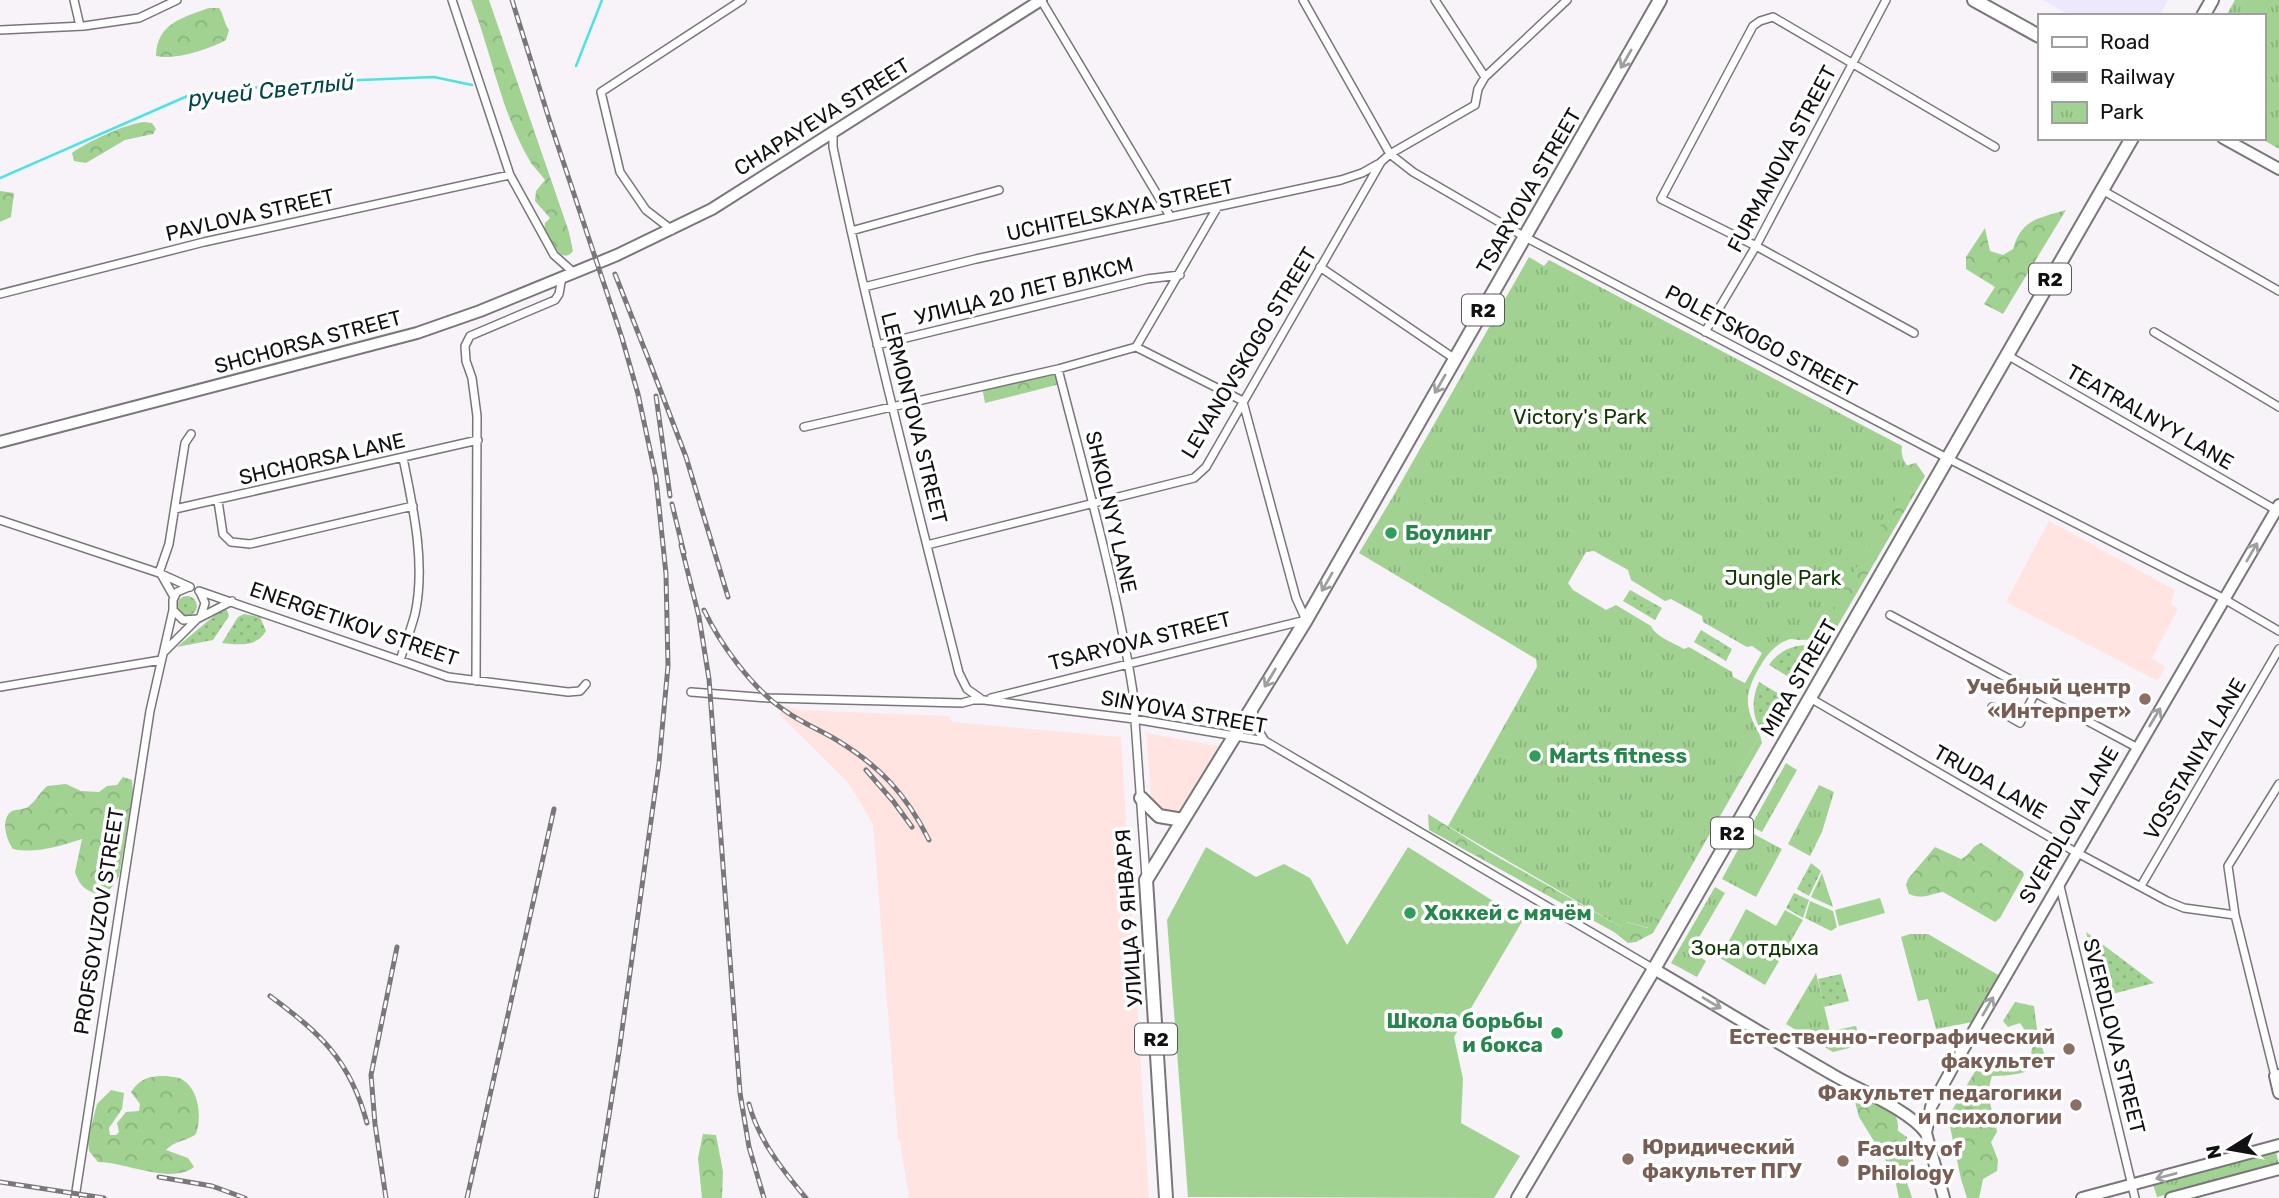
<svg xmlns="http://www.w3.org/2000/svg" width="2279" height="1198" viewBox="0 0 2279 1198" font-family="Rubik,sans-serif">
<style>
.commercial{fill:#ffe4e2}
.medical{fill:#eee7fd}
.grass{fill:url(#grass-dots)}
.forest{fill:url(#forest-crowns)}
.park{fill:url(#park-tufts);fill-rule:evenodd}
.pitch{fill:#a1d292}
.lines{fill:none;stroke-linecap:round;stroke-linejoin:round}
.stream{stroke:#4ce3e5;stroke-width:2.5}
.street-casing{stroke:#79767a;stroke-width:10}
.secondary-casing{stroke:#79767a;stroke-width:14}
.primary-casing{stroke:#79767a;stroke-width:16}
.street{stroke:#fff;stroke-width:7}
.secondary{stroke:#fff;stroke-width:10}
.primary{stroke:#fff;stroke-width:12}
.rail-casing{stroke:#7a777b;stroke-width:5}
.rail{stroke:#fff;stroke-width:2.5;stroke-dasharray:8;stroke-linecap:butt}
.oneway{stroke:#a09fa0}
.leisure-dot{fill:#2e9e5b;stroke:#fff;stroke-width:2.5}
.education-dot{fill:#8d6e63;stroke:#fff;stroke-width:2.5}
.labels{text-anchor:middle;stroke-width:7;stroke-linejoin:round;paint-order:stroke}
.shield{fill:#fff;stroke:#585859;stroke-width:2}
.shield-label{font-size:19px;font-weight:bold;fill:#111012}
.street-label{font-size:21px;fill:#111012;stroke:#fff}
.park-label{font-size:21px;fill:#0f3600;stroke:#fff}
.leisure-label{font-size:21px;font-weight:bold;fill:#27864d;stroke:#fff;text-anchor:start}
.education-label{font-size:21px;font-weight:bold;fill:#785e54;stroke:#fff;text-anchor:end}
.water-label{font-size:23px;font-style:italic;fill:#004748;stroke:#fff}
</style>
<defs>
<pattern id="grass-dots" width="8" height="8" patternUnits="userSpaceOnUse" patternTransform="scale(1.75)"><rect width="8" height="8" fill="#a1d292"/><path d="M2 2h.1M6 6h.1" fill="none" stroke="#8ab37d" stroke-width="1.8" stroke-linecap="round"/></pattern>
<pattern id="forest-crowns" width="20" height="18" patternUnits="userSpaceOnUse" patternTransform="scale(1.75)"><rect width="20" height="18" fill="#a1d292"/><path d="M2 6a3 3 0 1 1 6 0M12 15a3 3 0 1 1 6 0" fill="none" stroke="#8ab37d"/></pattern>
<pattern id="park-tufts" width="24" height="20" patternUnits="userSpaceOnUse" patternTransform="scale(1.75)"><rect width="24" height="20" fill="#a1d292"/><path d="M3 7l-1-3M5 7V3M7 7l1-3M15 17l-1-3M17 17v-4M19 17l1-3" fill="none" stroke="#8ab37d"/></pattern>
</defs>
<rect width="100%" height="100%" fill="#f7f3f9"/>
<path class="commercial" d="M2049,521L2175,590L2171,604L2178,609L2152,658L2165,667L2158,681L2006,602Z
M786,706L799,710L948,716L952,722L1121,737L1149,1198H909L900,1141L898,1140L873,824L847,781L779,714Z
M1146,733L1223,747L1180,817H1173L1152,804Z"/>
<path class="medical" d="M2042,0H2168L2159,16H2072Z"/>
<path class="grass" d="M1630,590L1662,608L1655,620L1623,601Z
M177 606a10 10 0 1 1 20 0a10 10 0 1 1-20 0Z
M222,609L227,610L229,616L213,640L177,647Z
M244,614L260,617L266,631C257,647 239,645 222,643L238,617Z
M1701,630L1732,649L1726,661L1694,642Z
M1809,645L1819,648L1799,683L1769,665C1779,651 1792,645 1809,645Z
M1759,682L1789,700L1767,738C1752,722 1750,701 1759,682Z
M1811,863L1821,871L1809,896L1797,889Z
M1794,893L1809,900L1803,918L1786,908Z
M2086,932L2154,983L2105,996L2101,986H2099Z
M1841,974L1849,1001L1824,1007L1818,979Z
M1879,1118L1907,1137L1914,1164L1892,1170Z"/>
<path class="forest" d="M471,0H489L569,232L573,251C569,256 566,257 560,254L544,230L545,223L550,218L535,201L536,191L545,180C541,174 535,169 531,163C501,113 492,54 471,0Z
M209,8H219C224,15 223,21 229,30L226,40C207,50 177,60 156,56C157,23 182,18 209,8Z
M144,122L152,123L156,129L153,134L125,140L86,163L74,161L72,153C87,142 125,124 144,122Z
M0,191L14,193L11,217L0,222Z
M2066,210L2003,314L1984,304L1995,287L1966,269V257L1985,228L1990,251L2003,255L2013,249C2022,218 2038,219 2066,210Z
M1056,368L1060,384L985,403L982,387Z
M1916,463L1925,476L1830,639L1798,640L1774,636L1884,471Z
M1760,735L1762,743L1653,933L1636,942L1628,943L1614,932L1429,830L1428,814L1489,852L1621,927L1626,922L1648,928Z
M123,777L132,780L133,793L119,876C112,889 110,890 97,894C85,890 79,885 75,872L82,839C61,846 36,854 13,849C6,839 0,819 12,811C17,809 23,810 28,807C36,801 40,792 47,786L66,784L81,791L99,792L107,786L117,785Z
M1981,843L2023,872L2024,875L2000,918L1995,922L1943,892C1930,894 1923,900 1909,894L1906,885L1908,879L1935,847L1961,859C1970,856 1971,846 1981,843Z
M2015,1002L2034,1006L2038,1037L2046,1058C2028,1075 2016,1075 1992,1076C1984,1100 1994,1109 1997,1132L1991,1142L1998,1160L1997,1171L1983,1179L1979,1198H1967L1961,1179L1948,1117L1986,1053C2001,1064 2012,1066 2030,1060L2033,1042L2020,1023L2008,1027L2003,1021Z
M166,1076C172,1077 179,1077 183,1080C199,1090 202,1117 196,1134C185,1142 178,1139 166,1150L188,1158L194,1167C171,1185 125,1162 98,1162L89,1151L88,1139L97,1104L111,1090L124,1093L122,1109L109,1128L110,1135H116L119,1132L117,1123L126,1112L139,1111L140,1104L131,1092C141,1078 149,1076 166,1076Z
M1861,1092C1869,1104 1889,1104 1896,1117C1901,1128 1895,1139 1896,1151C1897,1163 1909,1184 1912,1198H1899L1896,1184L1885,1159L1859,1117L1855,1102Z
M703,1134L716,1135L723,1172L722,1198H702L698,1158Z"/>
<path class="park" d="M2235,0H2279V149L2260,138H2263V16H2226Z
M1529,257L1544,266L1549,260L1902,446C1900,455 1905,465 1912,471L1817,636C1787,636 1774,642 1759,668C1744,695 1744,707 1760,735L1649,928L1627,922L1621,927L1448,826L1537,667L1536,659L1359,553L1391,500ZM1594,551L1628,570L1631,580L1665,601L1671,599L1702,616L1703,622L1747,647L1752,646L1762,653L1745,683L1733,677L1732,672L1689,647L1684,649C1674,643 1656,637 1651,626L1616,605L1606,610L1573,590L1568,583L1586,552Z
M1786,763L1797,770L1762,832L1751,826Z
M1819,785L1834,792L1822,832L1810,856L1788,844Z
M1748,831L1782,849L1756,897L1722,879Z
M1822,873L1833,907L1811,897Z
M1715,887L1725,893L1691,951L1706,961L1697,977L1671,963Z
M1810,901L1833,911L1837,927L1831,931L1805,918Z
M1746,909L1776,926L1785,910L1803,920L1765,985L1720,958Z
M1910,934H1928L2000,976L1973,1022L1936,1029L1928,999L1918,1001L1901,937Z
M1816,973L1830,1031L1856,1026L1861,1045L1833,1052L1786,1024Z
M2276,1152L2279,1165L2157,1197L2153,1184Z"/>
<path class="pitch" d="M1206,847L1256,877L1284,864L1310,878L1347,945L1408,847L1523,920L1454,1037L1463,1079L1461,1123L1520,1156L1494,1198L1188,1197L1167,920Z
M1880,898L1885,913L1839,926L1835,910Z"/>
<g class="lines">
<path class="stream" d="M576,66L602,0
M0,178L192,94L312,82L434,77L472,85"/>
<g class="street-casing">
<path id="street" d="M74,0L80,26
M452,0L510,175L554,255L573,272
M1041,0L1170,216
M1303,0L1390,154L1413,172L1525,237L1947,458L2219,596L2279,631
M0,30L84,26L139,18L177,0
M1485,77L1567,0
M833,133V147C870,324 915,498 959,673L967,689L980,698
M2102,190L2279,291
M672,230L646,210L620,172L601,92L742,0
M851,231L999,190
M1320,267L1455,359
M864,287L976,259L1341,180L1362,173L1378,164
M0,294L204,242L510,175
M1705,332L1756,246L1886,0
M2154,332L2279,407
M1914,333L1756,246L1661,199L1753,26L1760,21L1773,17L1995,147
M877,345L1147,279L1180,275
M1136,347L1217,208
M1136,347L1243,401
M2007,355L2276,510
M1058,369C1085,475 1116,583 1133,692L1146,877
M804,427L1058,369L1136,347
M218,501L223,534L231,542L250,544L413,506
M175,509L478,440
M0,520L159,573L190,587
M927,545L1194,478L1206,467L1381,162L1390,154L1475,105L1478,89L1485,77L1435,0
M159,573L169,544L185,443L191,434
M161,574L174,597
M189,587L177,592L173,600V610L183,620L197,619L232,601
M199,591L448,677L568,692L580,691L586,684
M200,592L205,603L201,616
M1890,615L2136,747
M165,651L196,620
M400,660C405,645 411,629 415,614C426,564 413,507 403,458
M476,681L477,416L472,378L466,361L465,346L470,336L555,300L559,294L562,277
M0,687L161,660
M691,692L769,698L962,703L973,700H984L1134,719L1265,741L1654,969
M991,698L1306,620L1296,598L1243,402
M1810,698L2072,850L2167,901L2184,908L2235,915
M1992,707L2020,723L2035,693
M1253,710L1255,725L1265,741
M2059,882L2135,1198
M2141,886L2279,649
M2275,1076L2235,915L2228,866L2279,784
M75,1198L150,711L173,610"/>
</g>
<g class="secondary-casing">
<path id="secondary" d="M2223,138L2279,169
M0,442L417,333L480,311L617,255L712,209L1041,0
M1654,969C1714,1004 1774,1041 1835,1076C1861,1091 1909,1110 1926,1133L1944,1198
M2279,1075L2275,1076L2279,1093
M1926,1133L1931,1107L1954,1065C2061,878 2170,692 2279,505
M2082,1198L2279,1145
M2171,1198L2279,1169"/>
</g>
<g class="primary-casing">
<path id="primary" d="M1974,0L2039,36
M2203,16L2212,0
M1141,798L1159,816L1183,820
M1166,1198L1146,880L1306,620L1660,0
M1518,1198L1654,969L2132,138"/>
</g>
<use href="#street" class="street"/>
<use href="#secondary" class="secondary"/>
<use href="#primary" class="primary"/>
<g class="rail-casing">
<path id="rail" d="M512,0L550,122L622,338L638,394L656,478L666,574L668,666L659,763L619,1052L596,1198
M615,274L648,358
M645,350L686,457L728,597
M656,396L670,496
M672,504L684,553
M681,545L699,617L709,679L740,1093L749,1147L764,1198
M704,610C720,644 752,688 784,710C800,722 818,729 835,739C880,766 906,794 929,840
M866,770L893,801L912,827
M270,996C321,1034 350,1060 367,1123
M749,1104C758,1139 783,1171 806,1198
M159,1177L212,1186L245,1198
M0,1182L104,1198
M386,1198L375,1124L371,1075L397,947
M467,1198L554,809"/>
</g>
<use href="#rail" class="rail"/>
</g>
<defs><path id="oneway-shaft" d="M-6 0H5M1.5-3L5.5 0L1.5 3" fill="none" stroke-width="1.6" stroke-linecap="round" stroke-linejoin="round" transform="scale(1.75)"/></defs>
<g class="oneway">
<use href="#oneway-shaft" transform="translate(1626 59) rotate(120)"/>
<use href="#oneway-shaft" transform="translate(1440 384) rotate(120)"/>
<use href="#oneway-shaft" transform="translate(2252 552) rotate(-60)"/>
<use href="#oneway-shaft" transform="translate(1327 582) rotate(120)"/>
<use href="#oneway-shaft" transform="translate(1270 678) rotate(121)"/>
<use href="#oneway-shaft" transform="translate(2155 717) rotate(-59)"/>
<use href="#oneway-shaft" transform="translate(1712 1003) rotate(31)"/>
<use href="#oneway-shaft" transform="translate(1988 1006) rotate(-60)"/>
<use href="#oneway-shaft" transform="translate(2166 1176) rotate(165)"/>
</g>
<g class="leisure-dot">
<circle cx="1391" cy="533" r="7"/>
<circle cx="1535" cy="756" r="7"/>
<circle cx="1410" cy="913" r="7"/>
<circle cx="1557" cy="1033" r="7"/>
</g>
<g class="education-dot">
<circle cx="2145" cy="699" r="7"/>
<circle cx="2069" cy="1049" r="7"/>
<circle cx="2076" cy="1105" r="7"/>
<circle cx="1628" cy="1159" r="7"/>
<circle cx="1843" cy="1161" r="7"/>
</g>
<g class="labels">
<g class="shield">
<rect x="2029" y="263.5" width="42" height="31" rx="5"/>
<rect x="1462" y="294.5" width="42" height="31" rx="5"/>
<rect x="1711" y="817.5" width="42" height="31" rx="5"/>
<rect x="1135" y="1023.5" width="42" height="31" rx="5"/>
</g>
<g class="shield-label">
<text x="2050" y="286">R2</text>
<text x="1483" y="317">R2</text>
<text x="1732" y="840">R2</text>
<text x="1156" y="1046">R2</text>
</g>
<g class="street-label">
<text transform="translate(822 117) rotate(-32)" y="7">CHAPAYEVA STREET</text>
<text transform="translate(1782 159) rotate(-62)" y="7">FURMANOVA STREET</text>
<text transform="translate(1529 191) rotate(-60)" y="7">TSARYOVA STREET</text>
<text transform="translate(1120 210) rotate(-12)" y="7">UCHITELSKAYA STREET</text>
<text transform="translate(250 215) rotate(-13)" y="7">PAVLOVA STREET</text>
<text transform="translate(1024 291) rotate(-14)" y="7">УЛИЦА 20 ЛЕТ ВЛКСМ</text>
<text transform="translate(1761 341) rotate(28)" y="7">POLETSKOGO STREET</text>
<text transform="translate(308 342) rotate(-15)" y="7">SHCHORSA STREET</text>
<text transform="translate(1249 353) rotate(-59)" y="7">LEVANOVSKOGO STREET</text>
<text transform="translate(2150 417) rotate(30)" y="7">TEATRALNYY LANE</text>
<text transform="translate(914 418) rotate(76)" y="7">LERMONTOVA STREET</text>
<text transform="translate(322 459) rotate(-13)" y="7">SHCHORSA LANE</text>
<text transform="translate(1111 512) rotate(77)" y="7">SHKOLNYY LANE</text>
<text transform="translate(354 624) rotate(19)" y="7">ENERGETIKOV STREET</text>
<text transform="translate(1140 641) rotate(-14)" y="7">TSARYOVA STREET</text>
<text transform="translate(1799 678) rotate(-60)" y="7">MIRA STREET</text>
<text transform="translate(1184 712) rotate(10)" y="7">SINYOVA STREET</text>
<text transform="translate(2195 759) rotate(-60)" y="7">VOSSTANIYA LANE</text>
<text transform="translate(1990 782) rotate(30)" y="7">TRUDA LANE</text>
<text transform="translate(2069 825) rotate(-60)" y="7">SVERDLOVA LANE</text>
<text transform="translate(1129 918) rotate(-94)" y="7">УЛИЦА 9 ЯНВАРЯ</text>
<text transform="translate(99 921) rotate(-81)" y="7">PROFSOYUZOV STREET</text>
<text transform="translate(2114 1036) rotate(76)" y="7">SVERDLOVA STREET</text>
</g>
<g class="park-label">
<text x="1580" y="424">Victory's Park</text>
<text x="1783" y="585">Jungle Park</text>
<text x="1755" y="955">Зона отдыха</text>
</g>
<g class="leisure-label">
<text x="1405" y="540">Боулинг</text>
<text x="1549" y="763">Marts fitness</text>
<text x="1424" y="920">Хоккей с мячём</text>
<text x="1543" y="1028" text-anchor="end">Школа борьбы<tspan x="1543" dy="24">и бокса</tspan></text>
</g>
<g class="education-label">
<text x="2131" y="694">Учебный центр<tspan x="2131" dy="24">«Интерпрет»</tspan></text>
<text x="2055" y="1044">Естественно-географический<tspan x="2055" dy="24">факультет</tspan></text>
<text x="2062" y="1100">Факультет педагогики<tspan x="2062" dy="24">и психологии</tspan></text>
<text x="1642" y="1154" text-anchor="start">Юридический<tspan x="1642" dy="24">факультет ПГУ</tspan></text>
<text x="1857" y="1156" text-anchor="start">Faculty of<tspan x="1857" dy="24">Philology</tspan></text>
</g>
<g class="water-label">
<text transform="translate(271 90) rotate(-6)" y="8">ручей Светлый</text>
</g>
</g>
<rect x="2038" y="14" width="228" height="126" fill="#ffffff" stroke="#a09fa0" stroke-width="2"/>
<rect x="2052" y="37" width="35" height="10" fill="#ffffff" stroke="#a09fa0" stroke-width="2"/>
<text x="2100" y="49" font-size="21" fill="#111012">Road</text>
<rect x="2052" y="72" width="35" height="10" fill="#7a777b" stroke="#a09fa0" stroke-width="2"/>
<text x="2100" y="84" font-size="21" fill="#111012">Railway</text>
<rect x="2052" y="102" width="35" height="21" fill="url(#park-tufts)" stroke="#a09fa0" stroke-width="2"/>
<text x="2100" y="119" font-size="21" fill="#111012">Park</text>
<g transform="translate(2230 1149) rotate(259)" stroke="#ffffff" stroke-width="5" paint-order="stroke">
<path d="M0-5L12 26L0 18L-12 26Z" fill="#111012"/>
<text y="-10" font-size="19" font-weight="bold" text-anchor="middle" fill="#111012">N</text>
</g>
</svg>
